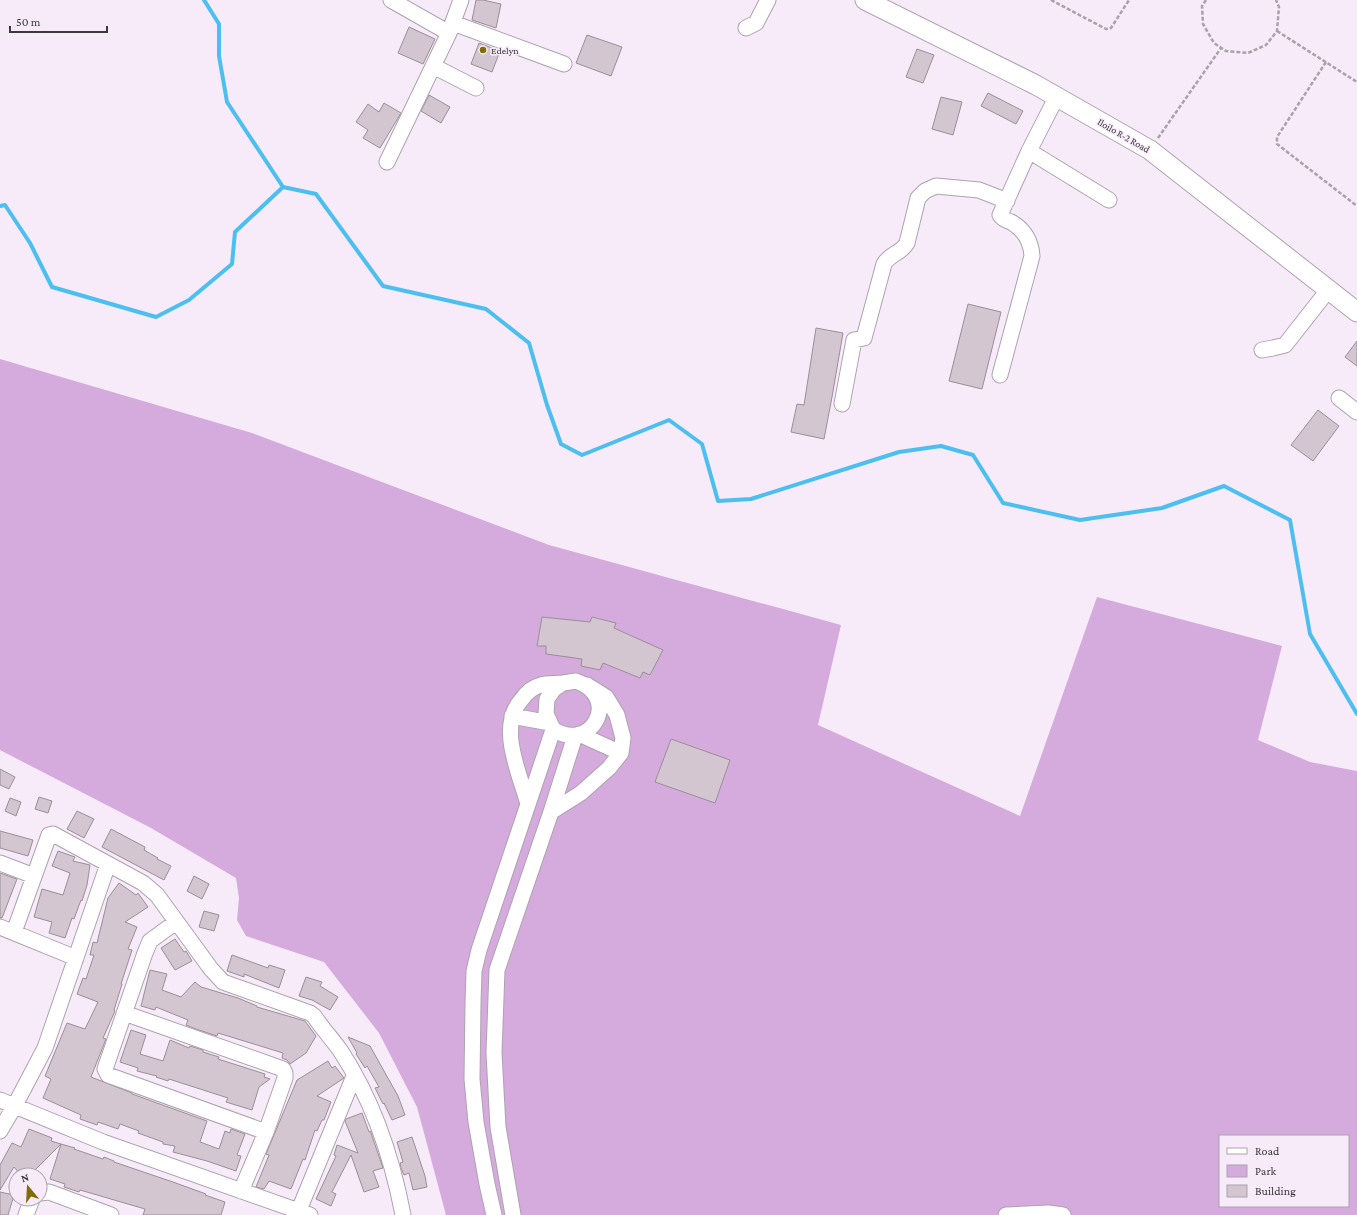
<svg xmlns="http://www.w3.org/2000/svg" width="1357" height="1215" viewBox="0 0 1357 1215" font-family="'Crimson Pro',serif">
<style>
.green{fill:#d5abde;fill-rule:evenodd}
.lines{fill:none;stroke-linecap:round;stroke-linejoin:round}
.stream{stroke:#4cbff0;stroke-width:4}
.building{fill:#d3c6d1;stroke:#9a8e99}
.minor-casing{stroke:#ada2af;stroke-width:17}
.major-casing{stroke:#ada2af;stroke-width:21}
.path{stroke:#aaa1ab;stroke-width:2.5;stroke-dasharray:4 2;stroke-linecap:butt}
.minor{stroke:#fff;stroke-width:15}
.major{stroke:#fff;stroke-width:19}
.poi-dot{fill:#806c08;stroke:#f7ebf9;stroke-width:1.5}
.labels{text-anchor:middle;stroke-width:3;stroke-linejoin:round;paint-order:stroke}
.poi-label{font-size:10px;fill:#3b373c;stroke:#f7ebf9;text-anchor:start}
.street-label{font-size:10px;fill:#3b373c;stroke:#f7ebf9}
</style>
<rect width="100%" height="100%" fill="#f7ebf9"/>
<path class="green" d="M0,359L252,433L549,545L841,625L818,725L1020,816L1097,597L1282,646L1258,740L1310,762L1357,771V1215H446L417,1107L379,1033L324,962L246,936L237,920L239,898L236,878L151,828L0,750ZM1220,1136H1348V1206H1220Z"/>
<g class="lines">
<path class="stream" d="M204,0L219,24V56L227,102L283,187
M0,206L5,205L30,243L52,287L156,317L189,300L232,264L235,232L283,187L316,194L383,286L486,309L529,343L547,405L561,444L582,455L669,420L702,444L718,501L751,499L899,452L941,446L973,455L1003,503L1080,520L1162,508L1224,486L1290,520L1310,634L1357,714"/>
</g>
<path class="building" d="M476,0H483L501,4L496,28L472,20Z
M409,27L435,39L423,64L398,53Z
M587,35L622,47L611,76L576,63Z
M479,43L500,51L492,72L471,64Z
M917,49L934,55L923,83L906,77Z
M988,93L1023,111L1016,124L981,106Z
M429,95L450,107L441,123L421,111Z
M941,97L962,102L953,135L932,129Z
M384,103L401,113L380,148L363,138L368,130L356,122L368,104L379,112Z
M968,304L1001,312L982,389L949,381Z
M816,328L843,333L832,397L824,439L791,432L797,404L804,405Z
M1357,341V366L1345,357Z
M1318,410L1339,426L1313,461L1291,445Z
M542,617L590,622L592,617L616,623L614,628L663,650L650,675L643,672L640,678L603,663L600,670L581,666L582,659L546,654V646H537Z
M671,739L730,760L715,803L655,782Z
M0,769L15,777L9,789L0,785Z
M39,797L52,801L48,813L35,809Z
M10,798L21,802L16,816L5,811Z
M77,811L94,819L84,838L67,829Z
M111,829L145,847L144,850L158,858L157,859L171,866L164,880L102,847Z
M0,831L33,840L28,856L0,848Z
M58,851L75,857L73,861L90,865L87,885L82,901L81,900L74,919L72,918L65,938L49,933L52,922L34,917L42,889L63,895L70,873L52,866Z
M0,873L17,879L2,918H0Z
M194,876L209,884L202,899L187,891Z
M119,883L136,895L138,893L148,907L125,922L137,927L128,949L132,950L121,984H122L114,1010L115,1011L103,1038L106,1039L91,1077L132,1093V1094L207,1121L200,1142L219,1149L225,1131L230,1133L231,1129L245,1134L237,1155L241,1156L236,1171L207,1161L173,1152L175,1146L163,1144V1142L138,1133L139,1131L120,1124L118,1129L98,1122L97,1125L80,1119L81,1115L43,1098L51,1079L45,1076L67,1023L85,1029L98,1002L77,994L83,978L86,979L94,955H90L93,942L97,943L108,898Z
M204,911L219,915L214,931L199,927Z
M175,939L184,952L186,951L192,961L175,970L161,948Z
M232,955L268,968L269,965L285,970L279,988L244,974V977L227,971Z
M150,970L167,974L162,990L181,997L195,982L201,987L238,998L257,1006V1007L305,1021L316,1036L306,1053L290,1064L287,1060L282,1058L283,1053L218,1033L217,1036L196,1029L186,1025L188,1020L156,1007L155,1010L141,1006Z
M306,977L322,982L320,986L338,997L330,1010L312,1000L299,996Z
M131,1030L146,1035L140,1054L163,1061L170,1040L189,1048L190,1046L203,1050V1052L219,1057L218,1059L265,1074L264,1077L270,1079L259,1087L252,1110L226,1102L228,1098L169,1079L168,1081L156,1077L157,1076L137,1071L138,1068L120,1062Z
M348,1037L370,1046L398,1096L405,1115L392,1120L384,1103L383,1104L375,1088L379,1087L367,1066L365,1068L356,1054L357,1053Z
M328,1061L332,1068L335,1066L344,1078L317,1096L331,1102L324,1120H322L317,1131L315,1130L305,1160L303,1159L291,1189L269,1181L264,1189L256,1187L269,1155L266,1154L297,1080Z
M362,1113L369,1132L371,1131V1133L383,1168L373,1171L379,1187L364,1192L351,1155L332,1192L336,1194L331,1206L316,1199L336,1156L334,1155L337,1145L358,1153L345,1121L346,1119Z
M29,1129L52,1138L51,1141L61,1144L30,1175H21L14,1167L0,1190V1165L12,1143L21,1147Z
M412,1137L425,1176L427,1187L413,1190L409,1173L404,1175L401,1168L400,1163L403,1162L397,1142Z
M61,1144L75,1148L74,1149L103,1159L104,1157L114,1161V1162L173,1182L206,1194L205,1195L225,1202L221,1215H143L145,1209L80,1190L79,1192L64,1187L65,1184L50,1179Z
M0,1192L14,1195L8,1215H0Z"/>
<g class="lines">
<g class="minor-casing">
<path id="minor" d="M391,0L449,33
M453,23L564,64
M746,28L756,23L768,0
M433,66L476,88
M1029,151L1109,200
M387,162L449,33L461,0
M1262,350L1273,348L1285,345L1329,289
M1000,375L1032,256C1031,241 1025,230 1011,222C1006,220 1003,220 1000,215L1029,151L1057,96
M1339,398L1357,412
M842,404L854,340L864,338L884,264C890,253 901,254 907,243L918,198L925,191L936,186L979,190L1007,201
M576,681C623,698 590,754 553,729L546,714L547,699L554,689L563,683Z
M512,716L550,723
M579,734L621,753
M528,804C519,772 497,726 522,699C527,692 533,687 541,685C548,683 556,684 563,683
M551,812L581,793L609,768L621,753L623,738L617,715L606,697L587,685
M0,863L34,876
M176,922L150,941L145,953L105,1069L108,1075L266,1132
M0,927L76,958
M14,932L49,835L53,834L143,883L157,895L211,969L223,982L310,1013L314,1016C322,1028 332,1039 340,1050C373,1100 392,1157 403,1215
M124,1013L283,1069L285,1073V1078L266,1132L241,1191
M0,1100L103,1142L310,1215
M0,1131L14,1107L45,1048L108,864
M40,1193L49,1192L111,1215
M26,1215L32,1199
M297,1215L354,1076
M494,1215L487,1184L476,1122L472,1079L473,1004L474,971L479,950L553,730
M513,1215L498,1127L494,1053L497,970L551,812L575,736
M1006,1215L1048,1213L1063,1215"/>
</g>
<g class="major-casing">
<path id="major" d="M865,0L1036,85L1150,150L1357,312"/>
</g>
<path class="path" d="M1051,0L1106,29L1111,28L1129,0
M1206,0L1202,6L1203,24L1214,43L1226,51L1248,53L1266,45L1277,31L1279,7L1276,0
M1277,31L1357,82
M1326,62L1277,137V144L1357,206
M1158,138L1221,48"/>
<use href="#minor" class="minor"/>
<use href="#major" class="major"/>
</g>
<circle class="poi-dot" cx="483" cy="50" r="4"/>
<g class="labels">
<g class="poi-label">
<text x="491" y="54">Edelyn</text>
</g>
<g class="street-label">
<text transform="translate(1124 135) rotate(30)" y="4">Iloilo R-2 Road</text>
</g>
</g>
<rect x="1219" y="1135" width="130" height="72" fill="#f7ebf9" stroke="#aca3ad"/>
<rect x="1227" y="1148" width="20" height="6" fill="#ffffff" stroke="#aca3ad"/>
<text x="1255" y="1155" font-size="12" fill="#3b373c">Road</text>
<rect x="1227" y="1165" width="20" height="12" fill="#d5abde" stroke="#aca3ad"/>
<text x="1255" y="1175" font-size="12" fill="#3b373c">Park</text>
<rect x="1227" y="1185" width="20" height="12" fill="#d3c6d1" stroke="#aca3ad"/>
<text x="1255" y="1195" font-size="12" fill="#3b373c">Building</text>
<g transform="translate(28 1187) rotate(342)"><circle r="19" fill="#f7ebf9" stroke="#aca3ad"/>
<path d="M0-3L7 15L0 10L-7 15Z" fill="#806c08"/>
<text y="-6" font-size="11" font-weight="bold" text-anchor="middle" fill="#3b373c">N</text>
</g>
<path d="M10 26v6h97v-6" fill="none" stroke="#3b373c" stroke-width="2"/>
<text x="16" y="26" font-size="12" fill="#3b373c" stroke="#f7ebf9" stroke-width="3" paint-order="stroke">50 m</text>
</svg>
